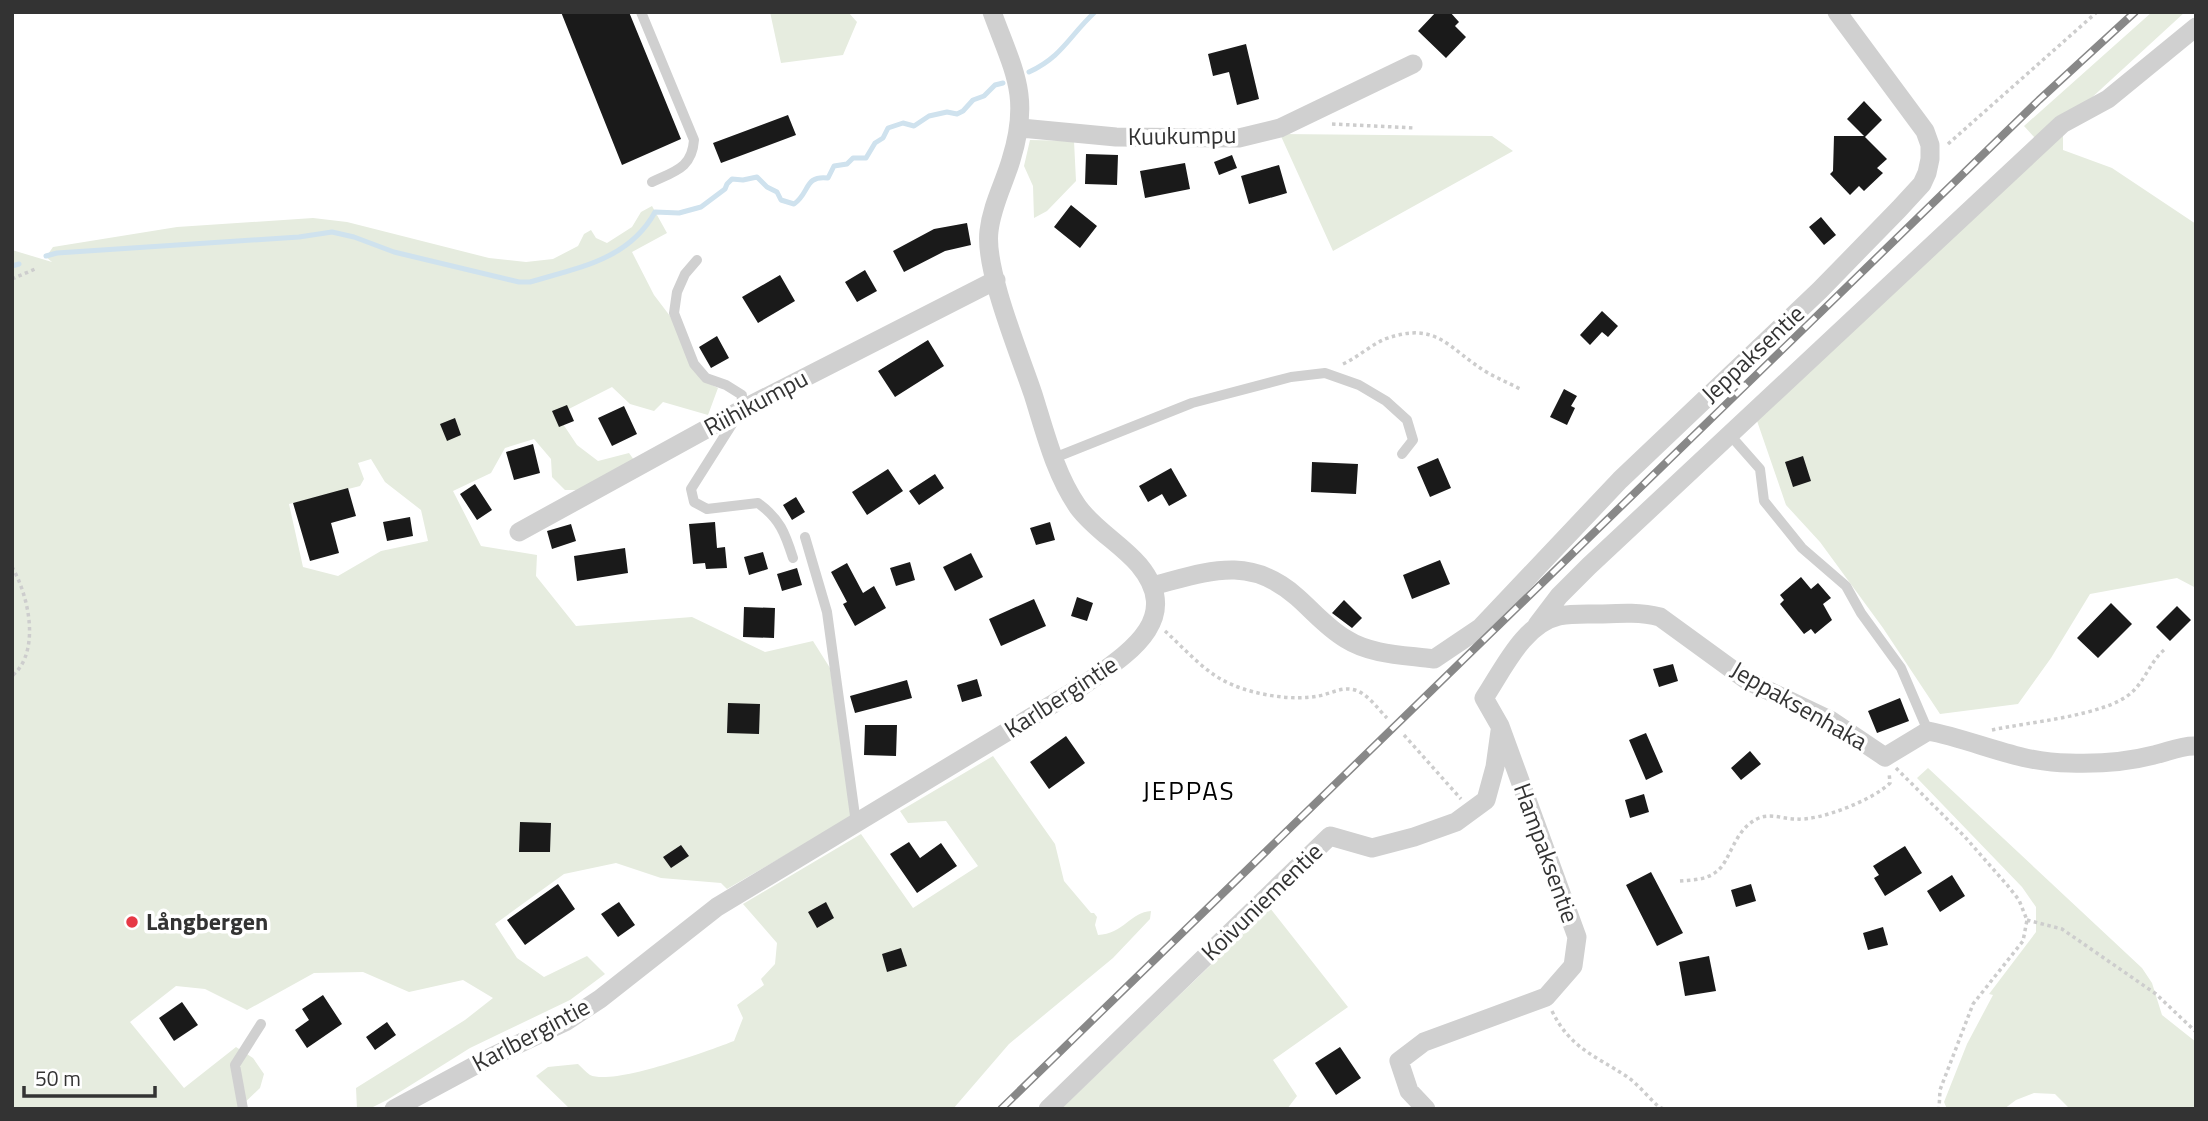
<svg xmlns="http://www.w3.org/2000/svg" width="2208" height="1121" viewBox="0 0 2208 1121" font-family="'Titillium Web',sans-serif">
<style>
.green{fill:#e6ecdf;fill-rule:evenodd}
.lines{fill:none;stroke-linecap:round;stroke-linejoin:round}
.stream{stroke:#cfe2ee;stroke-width:5}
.building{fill:#1a1a1a}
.path{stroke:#cdcdcd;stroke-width:3.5;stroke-dasharray:3.5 3.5;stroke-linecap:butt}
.service{stroke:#d0d0d0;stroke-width:10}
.minor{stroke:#d0d0d0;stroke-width:19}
.rail-casing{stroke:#888;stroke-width:8}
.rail{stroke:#fff;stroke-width:5;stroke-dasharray:16;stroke-linecap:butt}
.poi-dot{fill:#e63946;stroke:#fff;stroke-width:2.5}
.labels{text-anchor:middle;stroke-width:7;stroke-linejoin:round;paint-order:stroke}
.street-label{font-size:24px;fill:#333;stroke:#fff}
.poi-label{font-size:24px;font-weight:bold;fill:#333;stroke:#fff;text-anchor:start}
.neighbourhood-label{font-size:26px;letter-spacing:2px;fill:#000;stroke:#fff}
</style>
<rect width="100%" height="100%" fill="#fff"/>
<path class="green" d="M770,12H848L857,22L843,55L781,63Z
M2152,12H2185L2063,124V150L2112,168L2196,224V588L2177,578L2090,594L2051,658L2018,704L1940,714L1883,628L1820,542L1786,505L1756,418L2046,150L2024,126Z
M1280,134L1492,136L1513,151L1333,251Z
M1030,140L1074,141L1076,181L1047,211L1034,218L1033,186L1024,166Z
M652,206L667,233L632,252L654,295L670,316L704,381L718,388L708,415L663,402L654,411L630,404L612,387L557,415L577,445L598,461L629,453L634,460L582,490H565L552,477L551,459L534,439L505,448L491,473L453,491L481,546L537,555L536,576L576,626L692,617L765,652L813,641L830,668L851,817L727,889L721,883L661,878L616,863L564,874L495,924L517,958L544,977L587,956L605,974L570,1000L470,1048L387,1100L369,1109H357L356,1088L465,1020L493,998L463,980L409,992L363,972L314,973L247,1010L205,989L176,986L130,1022L184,1088L236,1047L253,1058L264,1074L260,1088L238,1109H12V250L52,262L46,257L53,247L177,227L313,218L347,222L489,258L526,262L553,259L578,246L584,234L591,230L596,238L607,243L632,227L641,212ZM371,459L385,482L421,510L428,541L381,551L338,576L303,567L289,504L360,486L364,479L358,463Z
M993,756L1055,844L1064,881L1091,913H1094L1097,917L1095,925L1098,935C1123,934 1131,912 1151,911L1150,919L1113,958L1009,1044L953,1109H570L536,1076L548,1067L578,1064C581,1067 586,1072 590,1075C613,1086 708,1051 734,1041L743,1018L737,1005L764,985L761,979L775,964L777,943L743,904L861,834L913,908L978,866L946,821L908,823L900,811Z
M1928,768L2142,968L2152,983L2162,1015L2196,1042V1109H2070L2055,1094L2034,1093L2016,1100L2004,1109H1947L1944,1102L1967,1044L1993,995L1989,994L2036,932V907L2022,887L1917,778Z
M1270,908L1348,1007L1273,1060L1297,1096L1287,1109H1061Z"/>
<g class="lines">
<path class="stream" d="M1029,72C1063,56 1069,36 1095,12
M46,256L57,253L299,237L332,232L354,237L394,252L519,282H530C577,268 629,260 655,212L679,213L701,207L725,189L727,184L732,179L743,180L757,177L767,187L777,192L781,200L794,204C810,193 804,175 828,178L834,166L847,164L853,158H866L875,143L883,138L888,128L903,123L914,126L929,116L947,112L957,114L963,111L973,100L984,96L995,85L1003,83
M12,266L19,264"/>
</g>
<path class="building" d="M561,12H629L681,139L622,165Z
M1436,12H1450L1459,22L1455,26L1466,37L1446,58L1418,31Z
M1246,44L1259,99L1237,105L1229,72L1213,76L1208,54Z
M1864,101L1882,120L1865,137L1887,159L1877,168L1883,173L1864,191L1859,186L1850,195L1830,174L1833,171L1834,136H1864L1847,119Z
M788,115L796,135L721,163L713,143Z
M1086,154L1118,155L1117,185L1085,184Z
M1232,155L1237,168L1219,175L1214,162Z
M1185,163L1190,189L1145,198L1140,171Z
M1279,165L1287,193L1249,204L1241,176Z
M1071,205L1097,226L1080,248L1054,227Z
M1821,217L1836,235L1824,245L1809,227Z
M967,223L971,245L945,251L904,272L893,251L934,229Z
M865,270L877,291L857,302L845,282Z
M780,275L795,301L758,323L742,297Z
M1602,311L1618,326L1608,337L1602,332L1590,345L1580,335Z
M717,336L729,358L711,368L699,347Z
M928,340L944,366L895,397L878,371Z
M1564,389L1577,396L1571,406L1575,408L1567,425L1550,417Z
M567,405L574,421L559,427L552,411Z
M624,406L637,434L612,446L598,418Z
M455,418L461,435L447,441L440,424Z
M533,444L540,473L514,480L506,452Z
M1803,456L1811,481L1793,487L1785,462Z
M1438,458L1451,488L1430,497L1417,467Z
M1312,462L1358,464L1356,494L1311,492Z
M1171,468L1187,496L1169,506L1162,494L1148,502L1139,486Z
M888,469L903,491L867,515L852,492Z
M935,474L944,488L919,505L909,491Z
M475,484L492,510L477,520L460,494Z
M348,488L356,516L331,523L339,553L310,561L293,503Z
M796,497L805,512L792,520L783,505Z
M410,517L413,536L387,541L383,522Z
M715,522L717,548L725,547L727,568L706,569L705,563L693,564L689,524Z
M1050,522L1055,540L1036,545L1030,528Z
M571,524L576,541L552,549L547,531Z
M625,548L628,573L577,581L574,556Z
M763,552L768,569L749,575L744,557Z
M971,553L983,577L955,591L943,567Z
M1440,560L1450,584L1412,599L1403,575Z
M910,562L915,580L896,586L890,568Z
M847,563L863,593L874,586L886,608L855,626L843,604L847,602L831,572Z
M797,568L802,585L782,591L777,574Z
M1801,577L1811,589L1818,583L1831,598L1823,604L1832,620L1815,634L1811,629L1804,634L1780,604L1784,600L1780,595Z
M1077,597L1093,603L1087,621L1071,616Z
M1034,599L1046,626L1001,646L989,619Z
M1344,600L1362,618L1352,628L1332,613Z
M2111,603L2132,624L2098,658L2077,638Z
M2177,606L2191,620L2170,641L2156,627Z
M744,607L775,608L774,638L743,637Z
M1673,664L1678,681L1659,687L1653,669Z
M977,679L982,696L962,702L957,685Z
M907,680L912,698L855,713L850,696Z
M1900,698L1909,721L1877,733L1868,711Z
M728,703L760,704L759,734L727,733Z
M865,725H897L896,756L864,755Z
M1646,733L1663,772L1646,780L1629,740Z
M1066,736L1085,763L1049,789L1030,762Z
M1750,751L1761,764L1741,780L1731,768Z
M1644,794L1649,812L1630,818L1625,800Z
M520,822L551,823L550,852H519Z
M909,842L920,858L941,843L957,866L917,893L890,854Z
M681,845L689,856L671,868L663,857Z
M1905,846L1922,873L1885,896L1874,878L1879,875L1873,866Z
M1651,872L1683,933L1657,946L1626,885Z
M1952,875L1965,896L1940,912L1927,891Z
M558,884L575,909L525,945L507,920Z
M1751,884L1756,901L1736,907L1731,890Z
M619,902L635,925L618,937L601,914Z
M826,902L834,918L817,928L808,912Z
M1883,927L1888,945L1868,950L1863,933Z
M901,948L907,966L887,972L882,954Z
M1709,956L1716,991L1685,996L1679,962Z
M323,995L342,1024L307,1048L295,1030L309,1020L302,1009Z
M182,1002L198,1025L174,1041L159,1018Z
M387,1022L396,1035L375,1050L366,1037Z
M1340,1047L1361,1078L1336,1095L1315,1063Z"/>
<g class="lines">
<path class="path" d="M1332,124L1415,128
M1948,144L2097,12
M12,279L35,269
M1343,364C1358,357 1371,345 1385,339C1438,320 1448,349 1488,373C1499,379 1511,384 1522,390
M12,567C29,596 41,652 12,676
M1165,631C1186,650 1207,675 1233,685C1256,695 1294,701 1318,696C1331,694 1342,686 1355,690C1368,694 1378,709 1387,718
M1992,730C2028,722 2105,716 2131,693C2145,681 2150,662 2164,650
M1404,735L1461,799
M1896,768L1965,837L2008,886L2019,900L2027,920L2023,941L1973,1004L1940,1090L1939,1109
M1680,881C1692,880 1706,880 1716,872C1731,862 1733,829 1759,818C1771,813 1783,819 1796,819C1820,821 1873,800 1890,783L1889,772
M2027,920L2062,929L2156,994L2196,1032
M1552,1011C1570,1048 1594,1055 1626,1076C1638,1084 1648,1097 1659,1107L1664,1109"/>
<path class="service" d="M641,12L694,140C692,168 675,171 652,182
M697,260L685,274L677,292L674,313L694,364L706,378L726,385L742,395L741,410L691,489L694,502L707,509L758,503C780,519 785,533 793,558
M1730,435L1760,469L1764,501L1802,548L1846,586L1861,613L1901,668L1928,731
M1054,458L1192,403L1291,377L1325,373L1359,385L1386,401L1407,420L1413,440L1402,454
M805,537L827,612L856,823
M243,1109L235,1065L261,1024"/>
<path class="minor" d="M1021,128L1116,137L1239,138L1280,128L1413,64
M519,532L741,410L996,280
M1152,586C1207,572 1249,554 1297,597C1313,611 1327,628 1346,639C1371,655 1405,655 1434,659L1480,628L1620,480L1820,290L1899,209L1922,184L1927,173L1930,159V145L1925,131L1837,12
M1537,625L1559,596L1589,566L2062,124L2108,99L2196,27
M394,1109L487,1059L565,1022L600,999L717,907L1081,687C1122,657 1186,622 1139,565C1121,544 1095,530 1078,507C1055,474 1045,432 1033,394C1020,355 984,269 989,231C992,205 1004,184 1011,160C1031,96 1014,72 992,12
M1048,1109L1330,836L1372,848L1414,837L1456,822L1486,800L1495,767L1500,731
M1426,1109L1409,1091L1399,1061L1424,1042L1546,997L1573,966L1577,937L1500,726L1484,698C1503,670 1523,624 1559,616C1573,613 1587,614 1602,614C1622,613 1641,612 1660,617L1748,681L1830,720L1885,757L1928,731C1975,740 2019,763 2069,763C2096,764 2127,762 2154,755C2168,752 2181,745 2196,746"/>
<g class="rail-casing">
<path id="rail" d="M1001,1109L2039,100L2135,12"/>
</g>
<use href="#rail" class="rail"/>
</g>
<circle class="poi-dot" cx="132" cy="922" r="7"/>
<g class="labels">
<g class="street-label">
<text transform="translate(1182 136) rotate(-1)" y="8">Kuukumpu</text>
<text transform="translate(1753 354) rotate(-43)" y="8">Jeppaksentie</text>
<text transform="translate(756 403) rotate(-28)" y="8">Riihikumpu</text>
<text transform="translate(1061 697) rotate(-33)" y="8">Karlbergintie</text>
<text transform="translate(1799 706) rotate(30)" y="8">Jeppaksenhaka</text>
<text transform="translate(1546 853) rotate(70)" y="8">Hampaksentie</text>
<text transform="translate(1262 902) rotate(-44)" y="8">Koivuniementie</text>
<text transform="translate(531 1035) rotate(-28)" y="8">Karlbergintie</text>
</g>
<g class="poi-label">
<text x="146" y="930">Långbergen</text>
</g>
<g class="neighbourhood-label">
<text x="1189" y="800">JEPPAS</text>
</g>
</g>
<rect width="2208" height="1121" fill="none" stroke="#333333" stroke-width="28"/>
<path d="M24 1086v10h131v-10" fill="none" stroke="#333333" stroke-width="3.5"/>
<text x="35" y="1086" font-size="21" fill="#333333" stroke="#ffffff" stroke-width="5" paint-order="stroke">50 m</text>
</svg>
